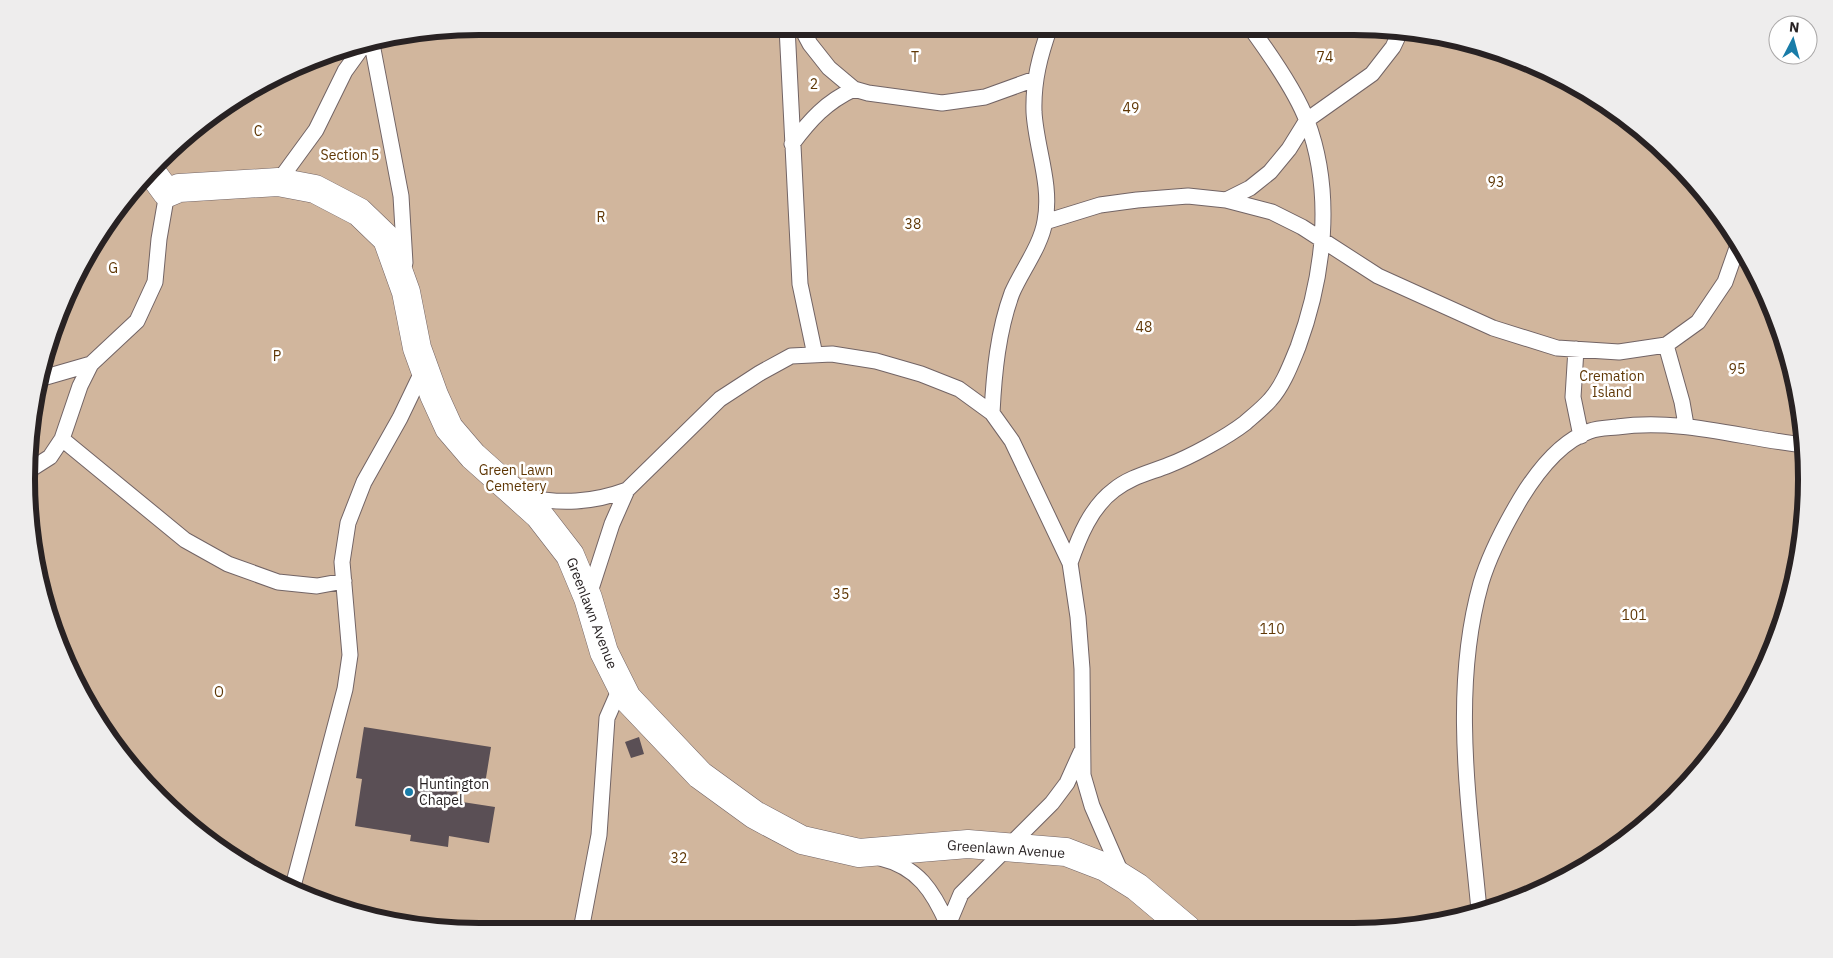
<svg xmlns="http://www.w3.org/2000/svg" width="1833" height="958" viewBox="0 0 1833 958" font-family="'IBM Plex Sans',sans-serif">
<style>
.green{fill:#d1b69d}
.building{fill:#5a4f55}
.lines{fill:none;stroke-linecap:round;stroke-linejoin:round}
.service-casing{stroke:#726465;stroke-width:17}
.minor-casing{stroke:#726465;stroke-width:29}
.service{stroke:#fff;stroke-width:15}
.minor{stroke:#fff;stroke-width:28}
.poi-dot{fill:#197ca8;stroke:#fff;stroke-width:2}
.labels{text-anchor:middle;stroke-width:5;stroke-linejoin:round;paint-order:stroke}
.park-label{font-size:14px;fill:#5f3705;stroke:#fff}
.street-label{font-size:14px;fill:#282223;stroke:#fff}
.poi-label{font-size:14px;fill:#282223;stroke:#fff;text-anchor:start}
.rim{fill:none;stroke:#282223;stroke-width:6}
</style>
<rect width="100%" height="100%" fill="#fae9eb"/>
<path class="green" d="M479,26L1383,27L1471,42L1555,73L1630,120L1695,181L1746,253L1783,334L1803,420L1806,509L1791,596L1760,679L1695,777L1629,838L1527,897L1413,928L450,931L362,916L278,885L159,799L73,679L30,538L27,449L42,362L102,228L203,120L333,50Z"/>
<path class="building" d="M364,727L491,747L485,784L458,780L456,801L495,807L489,843L449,836L448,847L410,841L411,835L355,826L362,779L356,778Z
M639,737L644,754L631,758L625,742Z"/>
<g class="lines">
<g class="service-casing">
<path id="service" d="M787,27L800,284L815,355
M801,27L810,44L829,68L854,89L868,93L942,103L985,97L1035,79
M372,44L401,196L405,263
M792,144C810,120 826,102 854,89
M278,182L316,130L345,71L363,46
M1226,200L1250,188L1270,172L1289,149L1307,120L1372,74L1393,47L1401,30
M1045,222L1100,205L1137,200L1188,196L1226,200L1272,212L1302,227L1378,276L1493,328L1557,348L1619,352L1666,345L1698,322L1725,282L1739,242
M1666,345L1682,402L1686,425
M1576,349L1573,397L1581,436
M39,376L46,377L91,364
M992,413C994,373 998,331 1012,293C1022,270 1041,246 1045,221C1052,184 1036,148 1034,112C1033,81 1040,55 1050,27
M62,439L185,540L228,564L278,582L317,586L344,581
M28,471L50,457L62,439L80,386L91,364L137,321L155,282L159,239L167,193
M524,497C561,504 592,503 627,490
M1070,563C1079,537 1091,507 1114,490C1130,477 1149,473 1169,465C1190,457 1227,437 1245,423C1253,416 1263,408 1270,400C1283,386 1291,364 1298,347C1324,276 1334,193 1307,121C1296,91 1269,53 1250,27
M589,595L612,524L627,490L720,399L760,373L791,356L832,354L876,361L921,374L959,389L992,413L1012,441L1070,563L1078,617L1082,669L1083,775L1092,806L1122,875
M880,858C918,867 933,891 948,925L947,929
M292,890L345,689L350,655L342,562L348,523L364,482L400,418L424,368
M1479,910C1469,803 1451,689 1481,583C1490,553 1505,525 1521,498C1537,472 1561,441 1590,431C1598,428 1608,428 1617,427C1681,418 1740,438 1804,445
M949,929L948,925L961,894L1052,803L1067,783L1081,752
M581,930L599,835L607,718L621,686"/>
</g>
<g class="minor-casing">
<path id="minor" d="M153,174L167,193L179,188L278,182L315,189L359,212L387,239L406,292L417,348L434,395L449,428L473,456L539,515L570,555L588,598L604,652L627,698L700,775L755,815L802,840L859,853L968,844L1066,852L1105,867L1137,887L1187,929"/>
</g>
<use href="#service" class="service"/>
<use href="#minor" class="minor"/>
</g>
<circle class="poi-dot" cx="409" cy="792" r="5"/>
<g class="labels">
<g class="park-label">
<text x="915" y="62">T</text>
<text x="1325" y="62">74</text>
<text x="814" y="89">2</text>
<text x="1131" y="113">49</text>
<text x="258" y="136">C</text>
<text x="350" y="160">Section 5</text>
<text x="1496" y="187">93</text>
<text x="601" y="222">R</text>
<text x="913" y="229">38</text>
<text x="113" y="273">G</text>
<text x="1144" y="332">48</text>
<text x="277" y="361">P</text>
<text x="1737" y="374">95</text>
<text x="1612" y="381">Cremation<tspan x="1612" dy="16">Island</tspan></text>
<text x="516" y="475">Green Lawn<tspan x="516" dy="16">Cemetery</tspan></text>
<text x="841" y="599">35</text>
<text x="1634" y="620">101</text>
<text x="1272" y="634">110</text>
<text x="219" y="697">O</text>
<text x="679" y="863">32</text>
</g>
<g class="street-label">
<text transform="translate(592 613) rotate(69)" y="5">Greenlawn Avenue</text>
<text transform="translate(1006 849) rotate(4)" y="5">Greenlawn Avenue</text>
</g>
<g class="poi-label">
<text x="419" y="789">Huntington<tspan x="419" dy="16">Chapel</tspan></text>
</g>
</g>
<path d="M0 0H1833V958H0ZM479 35H1354A444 444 0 0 1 1798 479V479A444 444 0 0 1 1354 923H479A444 444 0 0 1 35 479V479A444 444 0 0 1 479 35Z" fill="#eeeded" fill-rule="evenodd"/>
<path class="rim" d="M479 35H1354A444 444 0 0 1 1798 479V479A444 444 0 0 1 1354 923H479A444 444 0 0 1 35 479V479A444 444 0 0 1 479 35Z"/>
<g transform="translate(1793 40) rotate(6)"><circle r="24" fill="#ffffff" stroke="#a9a7a7"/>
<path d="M0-4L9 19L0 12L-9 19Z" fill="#197ca8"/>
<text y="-8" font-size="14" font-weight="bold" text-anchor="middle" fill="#282223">N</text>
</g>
</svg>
